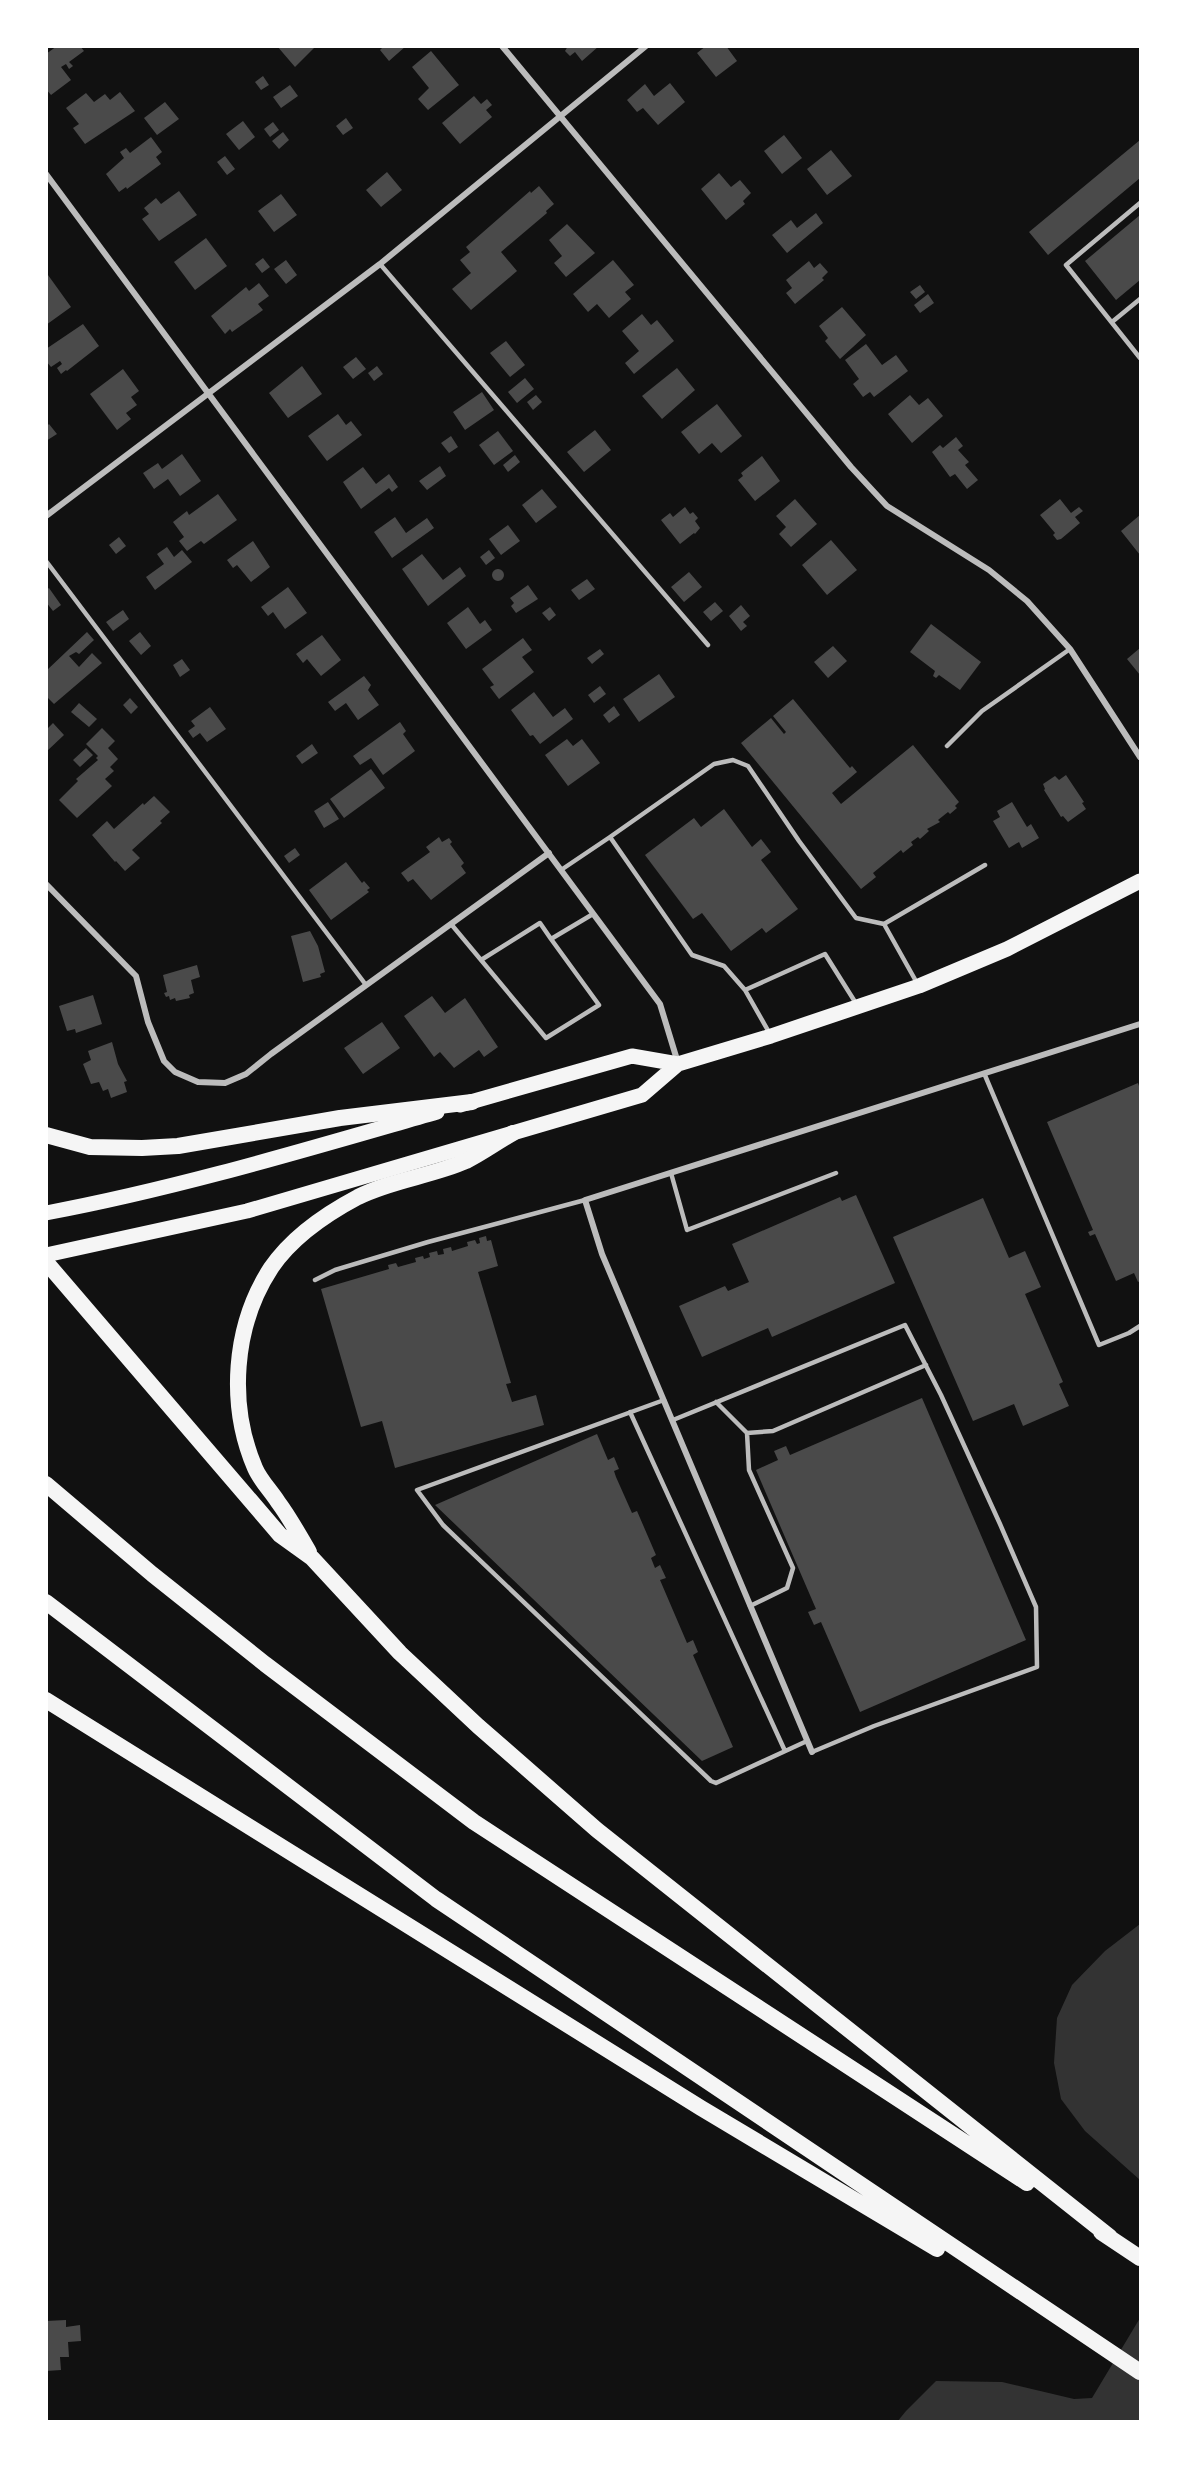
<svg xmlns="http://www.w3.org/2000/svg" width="1187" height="2468" viewBox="0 0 1187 2468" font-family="'PT Serif',serif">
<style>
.water{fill:#333}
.building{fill:#4a4a4a}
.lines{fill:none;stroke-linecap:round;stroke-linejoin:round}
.service{stroke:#bcbcbc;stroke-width:4.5}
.minor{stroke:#bcbcbc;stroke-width:6}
.primary{stroke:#f5f5f5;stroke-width:15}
.motorway{stroke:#f5f5f5;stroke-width:16}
</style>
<rect width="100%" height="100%" fill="#111"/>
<path class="water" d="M1140,1924V2180L1085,2131L1061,2099L1054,2063L1057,2018L1072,1985L1105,1951Z
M1140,2318V2421L897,2422L906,2411L936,2381L1002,2382L1074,2399L1092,2398Z"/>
<path class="building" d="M57,46H80L84,51L69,62L73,66L69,69L66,64L61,67L71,80L51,95L46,89V54Z
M277,46H316L295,67Z
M384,46H406L389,61L380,50Z
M568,46H599L582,61L575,52L570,56L565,51Z
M706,46H726L737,61L716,77L697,53Z
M431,51L459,85L428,110L418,99L429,88L412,67Z
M263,76L269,85L261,90L255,82Z
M670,83L685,102L658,125L643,108L637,112L627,100L645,84L654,96Z
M290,85L298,96L281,108L273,97Z
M120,92L135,111L85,144L73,128L79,124L66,108L86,93L94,102L105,94L110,100Z
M474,96L481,104L487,99L492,105L486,110L492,117L460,144L442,123Z
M165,102L179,119L157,135L144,118Z
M346,118L353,128L343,135L336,126Z
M243,121L255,137L239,150L226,134Z
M273,122L279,130L270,137L264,129Z
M283,132L289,140L279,149L272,141Z
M784,135L802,158L782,174L764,151Z
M151,137L162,152L156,157L161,164L127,189L126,187L119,192L106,174L124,158L120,152L126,148L130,153Z
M1140,140V178L1048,255L1029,232Z
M831,150L852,176L827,195L807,169Z
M225,156L235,169L227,175L217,162Z
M387,172L402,190L381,207L366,190Z
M719,173L731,187L740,180L751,193L743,201L745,204L726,220L701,189Z
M539,186L554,204L546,211L547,213L501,252L517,271L471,310L452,289L471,273L460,260L470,252L466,247L530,191L531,193Z
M179,191L197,215L159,241L142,219L149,214L144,208L156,198L161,204Z
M281,194L297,215L274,232L258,211Z
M816,213L823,223L787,253L772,235L791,220L797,228Z
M1140,215V280L1116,300L1085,261Z
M567,224L595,253L566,277L554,263L562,256L549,240Z
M206,238L227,266L195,290L174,262Z
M263,258L270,267L262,273L255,264Z
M286,260L297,275L286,284L274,269Z
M613,260L634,285L625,292L631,299L609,318L597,304L588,312L573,294Z
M809,261L814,268L820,263L828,272L822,278L824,280L795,304L786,293L792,288L786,280Z
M48,275L71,307L46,325V276Z
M259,283L269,296L258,304L263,310L232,332L230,329L225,334L211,316L246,287L249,291Z
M920,285L925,292L916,299L910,292Z
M928,294L934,303L920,313L914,305Z
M842,307L866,335L840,359L825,341L828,338L819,326Z
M642,314L651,325L657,320L674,341L634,374L625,363L639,351L622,331Z
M83,324L99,346L67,371L66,370L61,374L57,368L62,364L60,361L51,367L46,361V349Z
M506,341L525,365L510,377L490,353Z
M866,344L882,365L896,355L908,371L874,397L870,392L863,397L853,384L859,379L845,360Z
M356,357L366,369L353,379L343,367Z
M302,366L322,394L288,418L269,393Z
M377,366L383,374L374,381L368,373Z
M677,368L695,390L662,419L642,396Z
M123,369L139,391L131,397L137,405L126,413L131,419L117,430L90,394Z
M525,378L534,389L517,403L508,392Z
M482,392L494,410L465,430L453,412Z
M536,395L542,402L533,410L527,402Z
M910,395L919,405L928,398L943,416L912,443L888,414Z
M717,404L742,436L721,453L712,443L699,454L681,432Z
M338,414L346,425L351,421L362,435L327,461L308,436Z
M49,424L57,434L46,441V427Z
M595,430L611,450L584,472L567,452Z
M498,431L513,451L494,465L479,445Z
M451,436L458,447L449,453L441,443Z
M956,437L963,446L958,450L969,462L965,465L978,480L967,489L955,474L950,477L932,452L940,445L943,448Z
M182,454L201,481L180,496L168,479L154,489L143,473L158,463L162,469Z
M515,455L520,462L508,472L503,465Z
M762,456L780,481L755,501L738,480L743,476L741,473Z
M440,466L446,476L427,490L419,481Z
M363,467L376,484L389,474L398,487L392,492L389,488L361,509L343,482Z
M542,489L557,507L536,523L522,505Z
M218,494L237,520L204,544L201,541L187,551L179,541L184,537L173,522L187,511L189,515Z
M795,499L817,524L791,547L779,534L786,527L776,516Z
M1060,499L1071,513L1079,507L1083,511L1075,517L1080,523L1061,539L1057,540L1053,535L1055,533L1040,515Z
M685,507L690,514L693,512L698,518L695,521L700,528L695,534L694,533L680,544L661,520L670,513L673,517Z
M1140,515V555L1121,531Z
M395,517L406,533L427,518L434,528L392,558L374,532Z
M508,525L520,541L501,555L489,539Z
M119,537L126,546L116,554L109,545Z
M831,540L857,570L827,595L802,565Z
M253,541L270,567L251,582L237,565L233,568L227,560Z
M167,547L174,557L182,550L192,562L155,590L146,577L164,564L157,554Z
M489,550L495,558L486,565L480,557Z
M422,554L443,580L460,567L466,576L428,606L402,569Z
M492 575a6 6 0 1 1 12 0a6 6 0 1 1-12 0Z
M689,572L702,587L684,602L671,587Z
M587,579L595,589L579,600L571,590Z
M528,585L538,599L516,613L511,606L514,603L510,598Z
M288,587L307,613L285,629L273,612L268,616L261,607Z
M49,588L61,605L53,611L46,602V590Z
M715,602L723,611L711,621L703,612Z
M741,605L750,616L743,622L747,626L741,631L729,616Z
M468,607L480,624L485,620L492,630L466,649L447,623Z
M550,607L556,615L549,621L542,613Z
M123,610L129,619L113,631L106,622Z
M931,624L981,662L960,690L939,675L936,678L933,676L935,671L910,652Z
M87,632L94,640L79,654L76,652L69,656L79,667L92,653L102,663L54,704L46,696V671Z
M140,632L151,646L141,655L129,641Z
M322,635L341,660L321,676L307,659L303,663L296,654Z
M523,638L532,650L522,657L534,672L499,699L490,687L494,685L482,669Z
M833,646L847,661L828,678L814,662Z
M1140,648V675L1127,659Z
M600,649L604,654L592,664L587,658Z
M182,659L190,670L180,677L173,665Z
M659,674L675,697L639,722L623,699Z
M364,676L371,685L368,690L379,705L358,720L346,703L335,711L328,702Z
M600,686L606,694L594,703L588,695Z
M534,692L553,717L565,708L573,719L540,744L533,735L530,736L511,710Z
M130,698L138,707L131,714L123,705Z
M793,699L850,768L852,766L857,772L832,793L841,804L913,745L959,802L955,806L957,808L950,814L948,812L938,820L940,822L927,829L929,831L920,839L918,837L911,842L913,845L903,853L901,850L873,873L876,877L861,889L741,743L771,718L784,734L786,732L773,716Z
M79,703L97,719L89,727L71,712Z
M614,706L620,715L609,723L603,715Z
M210,707L226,729L207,742L200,733L193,738L188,731L195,726L191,721Z
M400,722L406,731L403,734L415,751L383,775L371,758L360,765L353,756Z
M53,723L64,735L46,752V730Z
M102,728L115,741L108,748L118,759L110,767L114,771L105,779L112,786L77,818L59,800L78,781L76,779L98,760L96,758L98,756L86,744Z
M567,739L573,746L582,739L600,763L568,786L545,755Z
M312,744L318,753L302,764L296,756Z
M86,748L93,755L80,767L73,760Z
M371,769L385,788L344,818L330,799Z
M1066,775L1084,802L1082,803L1086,809L1068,822L1063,816L1061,817L1044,790L1045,789L1043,784L1055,776L1059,780Z
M154,796L170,812L160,821L162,823L132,850L140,858L125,871L116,861L115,862L92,835L107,821L114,829L143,803L144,805Z
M328,802L339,819L324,828L314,811Z
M1012,802L1027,827L1031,824L1039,838L1022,848L1019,842L1009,848L993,821L1000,817L997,811Z
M724,809L752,847L761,839L771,852L761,860L798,909L766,933L762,928L731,951L702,913L693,919L645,855L694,818L701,827Z
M439,837L442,842L449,838L452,842L450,844L464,863L461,866L466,873L431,900L413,879L408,882L401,873L430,852L426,847Z
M295,848L300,855L289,863L284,856Z
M346,862L362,883L364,881L370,888L367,890L369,892L331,920L309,890Z
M310,931L318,946L325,972L320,974L321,977L303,982L291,936Z
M197,965L200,977L191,980L194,993L189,995L190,998L176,1001L175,998L170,1000L169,996L166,997L164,993L167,992L163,975Z
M93,995L102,1024L76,1033L75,1029L67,1031L59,1006Z
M432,996L445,1013L465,998L498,1047L484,1057L479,1050L454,1068L440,1052L434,1057L404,1016Z
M382,1022L400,1048L363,1074L344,1048Z
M112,1042L118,1064L127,1081L124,1082L127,1092L111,1098L108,1089L103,1091L99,1082L91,1084L83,1064L91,1060L88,1051Z
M1138,1083L1140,1089V1281L1138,1282L1134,1273L1116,1281L1095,1234L1090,1236L1088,1232L1093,1230L1047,1122Z
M856,1195L895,1283L772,1337L768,1328L702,1357L679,1306L725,1286L728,1291L749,1282L732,1244L840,1197L842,1201Z
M983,1198L1009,1258L1025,1251L1041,1287L1025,1294L1063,1382L1059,1384L1069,1406L1023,1426L1014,1404L973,1421L893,1237Z
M486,1236L487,1241L491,1240L498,1266L478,1272L511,1383L506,1384L512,1402L536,1395L544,1425L395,1468L382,1421L361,1427L321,1289L389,1269L388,1265L396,1263L398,1267L416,1262L415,1258L423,1256L424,1259L430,1257L429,1253L437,1251L438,1255L444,1254L443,1249L451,1247L452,1251L468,1246L467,1242L475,1240L477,1244L480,1243L479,1238Z
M922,1398L1026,1640L860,1712L821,1622L814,1625L808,1612L816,1609L756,1470L778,1460L774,1451L786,1446L790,1455Z
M597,1434L608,1460L614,1457L619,1469L614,1471L616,1477L632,1513L637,1511L656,1555L651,1558L655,1568L660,1565L666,1578L660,1580L687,1643L693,1640L698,1652L693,1655L733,1747L702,1761L435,1505Z
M66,2320V2327L80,2325L81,2341L68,2342L69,2357H60L61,2370L46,2371V2321Z"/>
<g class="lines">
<path class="service" d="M1140,203L1066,265L1140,358
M380,264L708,645
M1112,322L1140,299
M46,561L366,985
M947,746L982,711L1070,649
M610,837L714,764L733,760L748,766L799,841L856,918L884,924L917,983
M561,870L610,837L692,955L724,966L745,990
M451,924L546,1038L599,1005L551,939L593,914
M884,924L985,865
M481,960L540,923L551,939
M770,1034L745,990L825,954L857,1005
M984,1073L1099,1345L1129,1333L1140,1326
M671,1173L687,1230L836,1173
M315,1280L335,1270L428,1242L585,1200
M664,1400L417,1490L443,1525L711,1781L716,1783L807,1741
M716,1402L747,1433L773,1431L926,1365
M630,1412L785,1751
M673,1420L905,1325L941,1395L1000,1524L1036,1607L1037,1667L874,1726L812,1752
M747,1433L749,1470L793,1568L787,1588L750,1606"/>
<path class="minor" d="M502,46L851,467L887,506L989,570L1027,601L1070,649L1140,757
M46,174L660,1004L678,1063
M46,516L380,264L646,46
M46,884L136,976L148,1022L164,1061L175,1072L198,1082L225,1083L246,1074L271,1054L549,853
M812,1752L602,1254L585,1200L1140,1024"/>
<path class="primary" d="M460,1105L632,1056L678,1064
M46,1213C179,1188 308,1149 437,1112
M46,1255L247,1211L642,1095L678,1064L771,1036L919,986L1007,949L1140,881"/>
<path class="motorway" d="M46,1135L90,1147L142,1148L178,1146L340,1118L472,1102
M46,1262L280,1535L312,1558L400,1653L478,1726L597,1830L1110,2237
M46,1484L152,1574L265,1664L474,1822L1027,2183
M309,1552C299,1535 290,1518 278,1502C271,1491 260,1480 255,1468C228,1405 233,1326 271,1268C292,1237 326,1214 358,1197C392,1180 432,1176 466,1161C482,1153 497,1142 513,1133
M46,1602L436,1899L1140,2372
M46,1700L701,2108L937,2249
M1101,2232L1140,2258"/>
</g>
<rect width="1187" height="2468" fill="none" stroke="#ffffff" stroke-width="96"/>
</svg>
